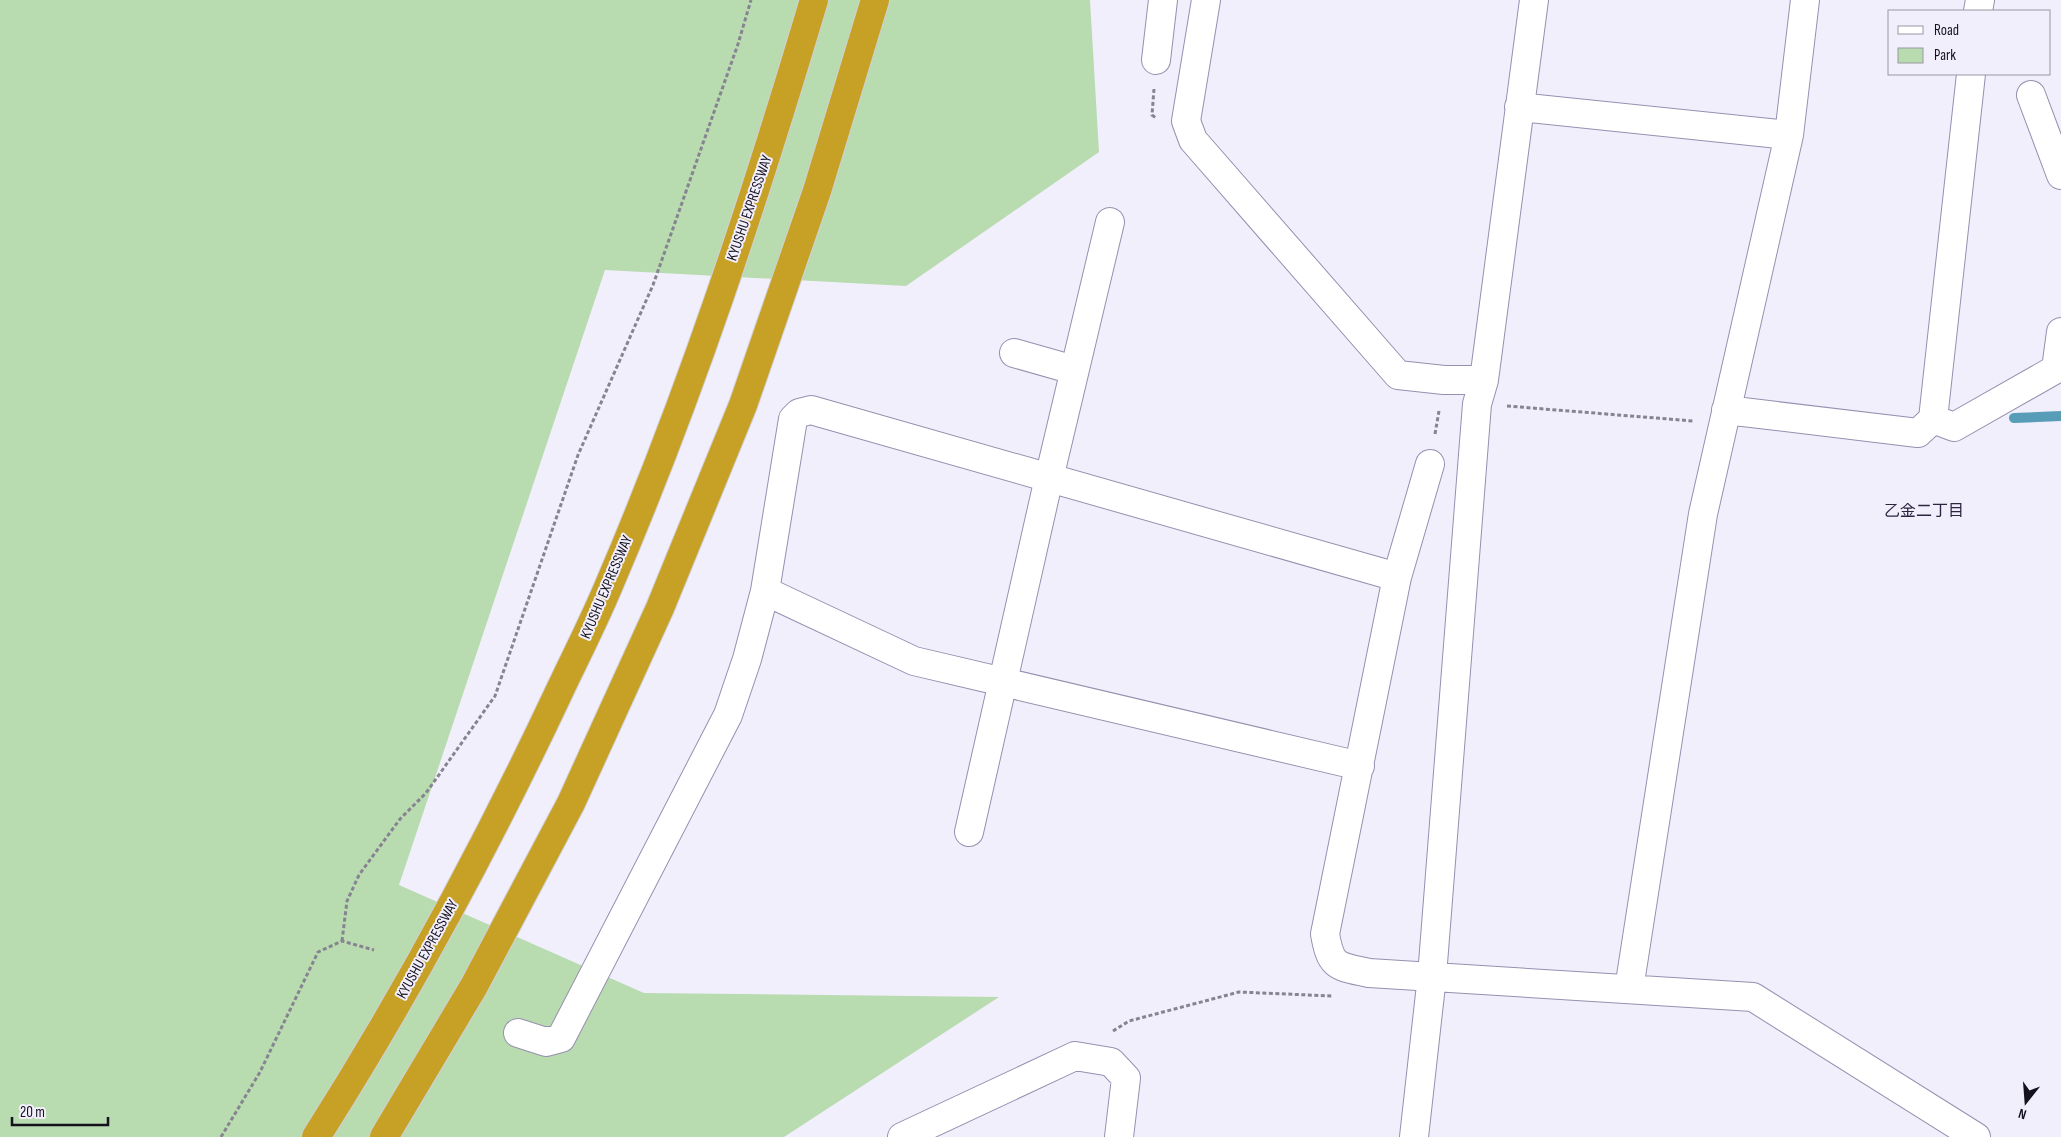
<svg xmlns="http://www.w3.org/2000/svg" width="2061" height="1137" viewBox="0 0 2061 1137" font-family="'Sofia Sans Condensed','Noto Sans JP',sans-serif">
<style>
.green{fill:#b9dbb0}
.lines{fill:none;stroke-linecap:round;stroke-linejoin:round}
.stream{stroke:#579db8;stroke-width:10}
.minor-casing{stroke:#978faf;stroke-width:30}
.highway-casing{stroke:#d0d0d2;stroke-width:30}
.path{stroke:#878491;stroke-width:3;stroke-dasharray:4 2.5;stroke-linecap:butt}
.minor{stroke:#fff;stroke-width:28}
.highway{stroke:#c7a026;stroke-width:28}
.labels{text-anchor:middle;stroke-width:4;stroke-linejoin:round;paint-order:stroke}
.street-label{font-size:15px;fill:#15121d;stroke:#f2effd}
.neighbourhood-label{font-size:16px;fill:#2d253f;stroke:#f2effd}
</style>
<rect width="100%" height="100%" fill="#f2effd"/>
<path class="green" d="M0,0H1090L1099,152L906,286L605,270L399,885L644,993L999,997L784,1137H0Z"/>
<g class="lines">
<path class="stream" d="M2014,418L2061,416"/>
<g class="minor-casing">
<path id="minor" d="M1206,0L1186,121L1193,140L1398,375L1444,380H1484
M1978,11L1980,0
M1156,60L1163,0
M2031,95L2061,175
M1519,107L1789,135
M1014,353L1074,370
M1726,410L1918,433L1933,419L1971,74
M1933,419L1954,427L2056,369L2061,332
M1430,464L1397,577L1325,934C1331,968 1337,966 1369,973L1753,997L1976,1137
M765,591L914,661L1360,766
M969,832L1046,491L1110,222
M1629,989L1703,514L1789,135L1805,0
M518,1033L546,1042L561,1038L728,715L747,659L765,591L793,419L799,413L811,410L1397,577
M902,1137L1075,1056L1111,1062L1126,1078L1119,1137
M1414,1137L1432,976L1477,404L1484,380L1534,0"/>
</g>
<g class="highway-casing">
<path id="highway" d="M316,1137C407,994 487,845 559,692C576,656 594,621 609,585C691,394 755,198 814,0
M384,1137L474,986L571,803L660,608L743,405L817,191L875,0"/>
</g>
<path class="path" d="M1154,89L1152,115L1156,118
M1507,406L1693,421
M1435,434L1439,411
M342,941L347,901L359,875L400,819L426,793L495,696L578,455L653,285L738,44L751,0
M1113,1031L1129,1021L1239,992L1332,996
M221,1137L260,1072L318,952L342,941L374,950"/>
<use href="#minor" class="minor"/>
<use href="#highway" class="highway"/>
</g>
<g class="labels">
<g class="street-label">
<text transform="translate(749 208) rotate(-71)" y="5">KYUSHU EXPRESSWAY</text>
<text transform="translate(606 587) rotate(-67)" y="5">KYUSHU EXPRESSWAY</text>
<text transform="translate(427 949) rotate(-61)" y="5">KYUSHU EXPRESSWAY</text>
</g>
<g class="neighbourhood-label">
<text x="1924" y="516">乙金二丁目</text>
</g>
</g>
<rect x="1888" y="10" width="162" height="65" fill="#f2effd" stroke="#9a97a3"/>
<rect x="1898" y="26" width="25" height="8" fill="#ffffff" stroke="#9a97a3"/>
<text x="1934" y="35" font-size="15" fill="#15121d">Road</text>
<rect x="1898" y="48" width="25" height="15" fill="#b9dbb0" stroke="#9a97a3"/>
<text x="1934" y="60" font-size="15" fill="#15121d">Park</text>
<g transform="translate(2026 1102) rotate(197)" stroke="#f2effd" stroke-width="4" paint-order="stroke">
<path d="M0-4L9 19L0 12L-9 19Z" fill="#15121d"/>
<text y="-8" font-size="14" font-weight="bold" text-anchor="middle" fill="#15121d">N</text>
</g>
<path d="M12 1117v8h96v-8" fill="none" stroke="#15121d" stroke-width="2.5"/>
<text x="20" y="1117" font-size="15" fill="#15121d" stroke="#f2effd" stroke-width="4" paint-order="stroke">20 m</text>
</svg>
